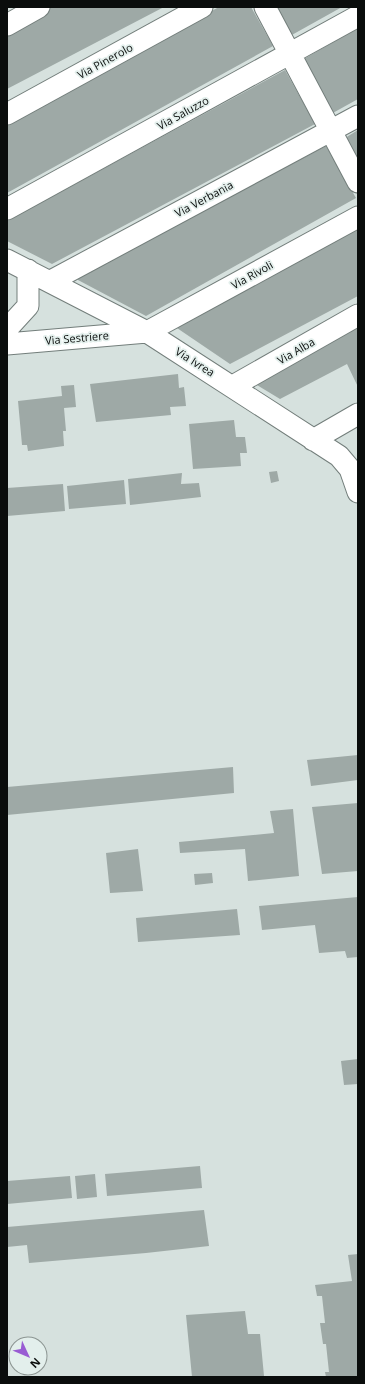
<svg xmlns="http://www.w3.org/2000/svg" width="365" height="1384" viewBox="0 0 365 1384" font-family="'Open Sans',sans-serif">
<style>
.building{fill:#9ea9a6}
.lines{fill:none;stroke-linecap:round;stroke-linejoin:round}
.minor-casing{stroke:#737e7b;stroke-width:23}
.minor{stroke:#fff;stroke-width:21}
.labels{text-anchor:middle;stroke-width:3.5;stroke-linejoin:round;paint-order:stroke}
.street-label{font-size:11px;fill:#0a0d0c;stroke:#e3efec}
</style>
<rect width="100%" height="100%" fill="#d6e1de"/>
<path class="building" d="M43,7H164L7,89V27Z
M219,7H251L273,46L7,193V122Z
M274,7H342L290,36Z
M358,28V99L331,114L302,60Z
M285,70L315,124L52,264L7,241V221Z
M358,130V161L345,138Z
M326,146L356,198L146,316L78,280V276Z
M358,226V296L230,364L174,326Z
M358,326V387L347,364L280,399L252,382Z
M178,374L179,388L184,387L186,406L170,407L171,415L96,422L90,384Z
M74,385L76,407L64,408L66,431H63L64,446L28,451L27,445H22L18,401L62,396L61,386Z
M234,420L236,437H245L247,453H240L241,466L193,469L189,424Z
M277,471L279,481L271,483L269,472Z
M182,473L181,484L199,483L201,497L130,505L128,479Z
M124,480L126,504L69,509L67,486Z
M63,484L65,511L7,516V488Z
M358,755V780L311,786L307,760Z
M233,767L234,793L7,815V787Z
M358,803V871L322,874L312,807Z
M293,809L299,876L248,881L245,849L180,853L179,842L274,833L270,811Z
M138,849L143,891L110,893L106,853Z
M212,873L213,883L195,885L194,874Z
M358,897V957L347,958L345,951L319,953L315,925L262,930L259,906Z
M237,909L240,935L138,942L136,918Z
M358,1059V1084L344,1085L341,1061Z
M200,1166L202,1188L107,1196L105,1174Z
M95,1174L97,1197L77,1199L75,1176Z
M70,1176L72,1198L7,1204V1181Z
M204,1210L209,1246L146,1253L29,1263L27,1245L7,1247V1227Z
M358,1254V1377H326L325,1372H329L326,1344H323L320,1323H325L322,1296H317L315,1285L352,1281L348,1255Z
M245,1311L248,1334H260L264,1376L192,1377L186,1315Z"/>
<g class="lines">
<g class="minor-casing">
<path id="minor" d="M265,7L358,182
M7,25L39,7
M7,114L202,7
M7,209L358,16
M7,260L147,332L339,456L350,469L358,492
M51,281L358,116
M7,329L28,306V270
M7,344L147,332L358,217
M233,386L358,315
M313,440L358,414"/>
</g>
<use href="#minor" class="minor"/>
</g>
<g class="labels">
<g class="street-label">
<text transform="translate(105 61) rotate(-29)" y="4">Via Pinerolo</text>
<text transform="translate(183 113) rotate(-29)" y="4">Via Saluzzo</text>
<text transform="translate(204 199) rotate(-28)" y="4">Via Verbania</text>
<text transform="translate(252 275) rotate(-29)" y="4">Via Rivoli</text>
<text transform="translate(77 338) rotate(-5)" y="4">Via Sestriere</text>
<text transform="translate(296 351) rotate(-30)" y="4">Via Alba</text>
<text transform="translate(195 362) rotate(32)" y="4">Via Ivrea</text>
</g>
</g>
<rect width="365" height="1384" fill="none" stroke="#0a0d0c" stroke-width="16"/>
<g transform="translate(28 1356) rotate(134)"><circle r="19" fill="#e3efec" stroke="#8c9592"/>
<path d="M0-3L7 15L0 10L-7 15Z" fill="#995cd3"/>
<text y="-6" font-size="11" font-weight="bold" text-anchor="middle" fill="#0a0d0c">N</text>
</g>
</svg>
